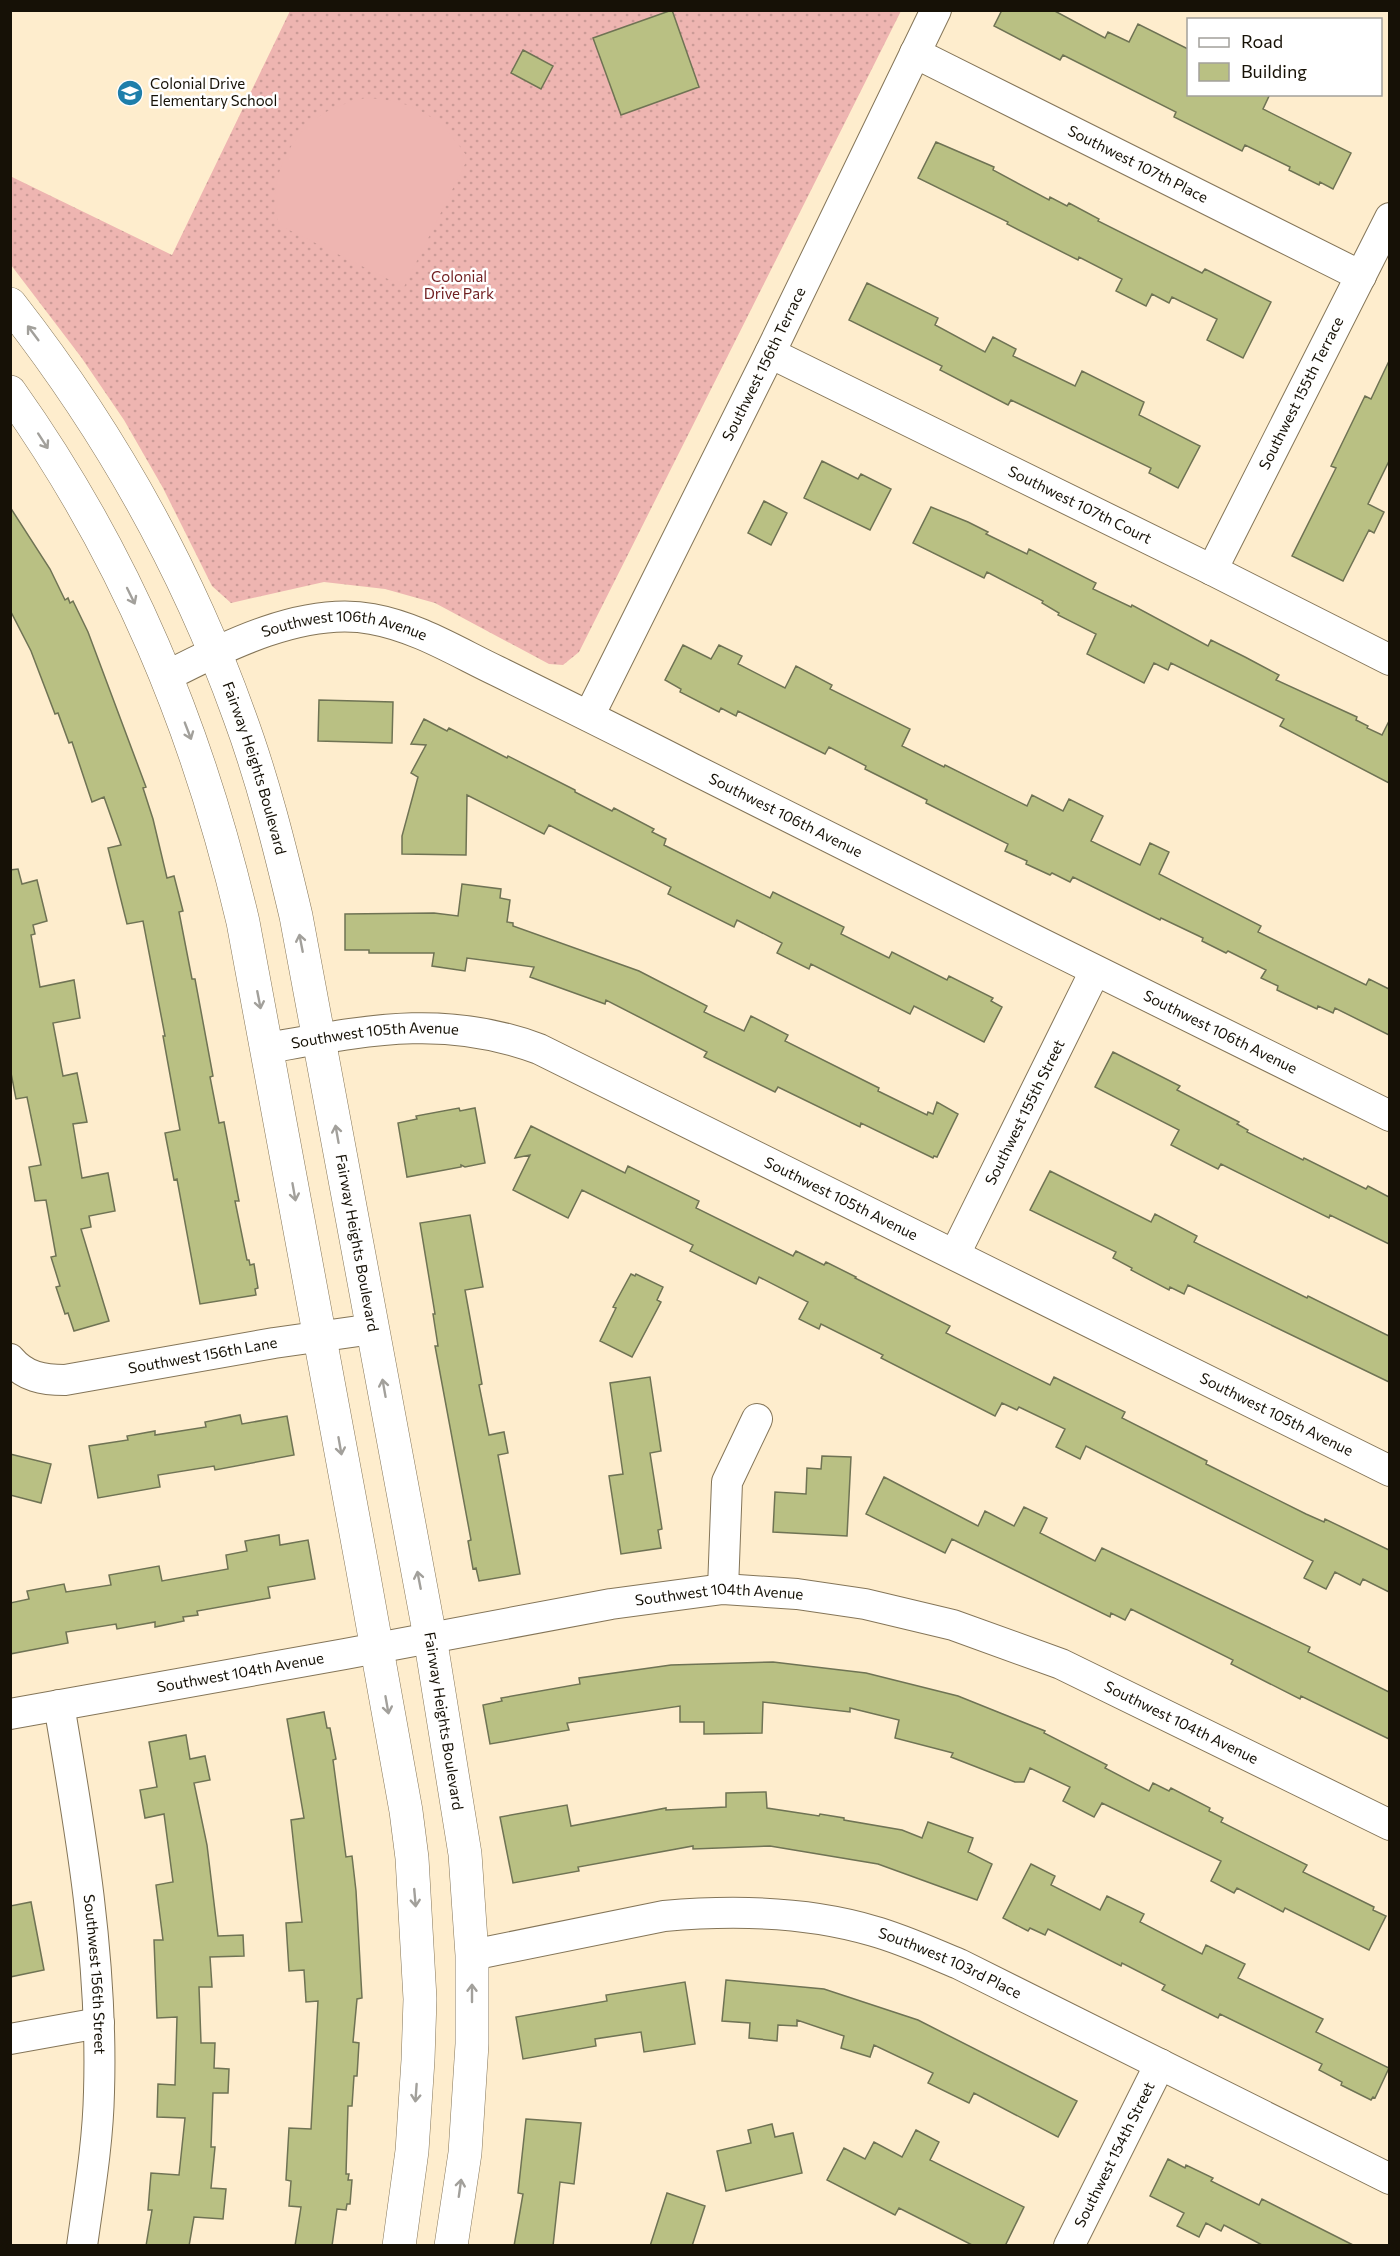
<svg xmlns="http://www.w3.org/2000/svg" width="1400" height="2256" viewBox="0 0 1400 2256" font-family="Commissioner,sans-serif">
<style>
.grass{fill:url(#grass-dots)}
.pitch{fill:#eeb5b1}
.building{fill:#b9c083;stroke:#6f7354;stroke-width:1.5}
.lines{fill:none;stroke-linecap:round;stroke-linejoin:round}
.street-casing{stroke:#847558;stroke-width:32}
.secondary-casing{stroke:#847558;stroke-width:34}
.street{stroke:#fff;stroke-width:30}
.secondary{stroke:#fff;stroke-width:33}
.oneway{stroke:#a2a09b}
.labels{text-anchor:middle;stroke-width:5;stroke-linejoin:round;paint-order:stroke}
.poi-label{font-size:15px;fill:#161106;stroke:#fff;text-anchor:start}
.street-label{font-size:15px;fill:#161106;stroke:#fff}
.park-label{font-size:15px;fill:#712123;stroke:#fff}
</style>
<defs>
<pattern id="grass-dots" width="8" height="8" patternUnits="userSpaceOnUse" patternTransform="scale(1.5)"><rect width="8" height="8" fill="#eeb5b1"/><path d="M2 2h.1M6 6h.1" fill="none" stroke="#cb9b97" stroke-width="1.8" stroke-linecap="round"/></pattern>
</defs>
<rect width="100%" height="100%" fill="#feedcd"/>
<path class="grass" d="M290,11H901L579,652L563,665L549,664L435,603L385,589L324,582L231,603L212,586L163,488L124,420L81,357L11,265L10,176L172,255Z"/>
<path class="pitch" d="M365,98C415,100 441,117 468,158L404,287L279,225C278,219 275,212 275,206C273,170 294,130 326,112C338,105 351,102 365,98Z"/>
<path class="building" d="M672,10L699,87L621,115L593,38Z
M1002,10H1053L1105,38L1108,32L1129,42L1138,24L1188,49V94H1270L1263,109L1351,153L1333,189L1320,182L1319,185L1289,170L1290,167L1245,145L1242,151L1174,117L1176,112L1063,55L1060,60L994,26Z
M523,50L553,66L541,89L511,73Z
M936,142L994,167L993,170L1049,200L1050,197L1067,206L1069,203L1099,219L1098,221L1202,273L1205,269L1271,302L1243,358L1207,340L1217,319L1172,297L1169,303L1152,294L1146,306L1116,291L1122,279L1079,257L1078,260L1007,224L1008,222L918,178Z
M867,283L938,318L935,325L985,352L993,337L1016,349L1013,356L1075,386L1082,371L1144,402L1139,415L1200,446L1178,488L1149,473L1151,468L1011,400L1008,405L940,370L942,366L849,320Z
M1389,361V461L1368,504L1384,512L1374,533L1369,530L1343,581L1292,556L1336,468L1331,466L1365,396L1371,399Z
M822,461L858,479L861,474L891,489L870,530L804,498Z
M764,501L787,513L771,545L748,533Z
M10,507L50,569L65,600L68,598L70,603L73,601L88,632L146,787L143,788L153,819L167,878L174,876L183,911L179,912L192,979H195L213,1076L210,1077L219,1123L224,1122L239,1201H235L247,1260H249L250,1265L254,1264L258,1288L255,1289L256,1295L200,1304L177,1179L174,1180L165,1133L180,1130L163,1036H165L143,921L127,924L108,848L121,845L104,797L92,802L72,742L69,743L58,713L55,714L31,651L10,610Z
M931,507L968,522L988,532L986,534L1027,554L1029,549L1096,583L1093,589L1131,607L1132,605L1208,646L1211,640L1245,657L1279,675L1276,680L1357,717L1356,720L1368,726L1367,728L1382,735L1389,721V783L1280,726L1284,719L1171,663L1168,670L1154,663L1144,683L1087,654L1096,634L1058,615L1059,613L1042,603L1043,601L987,572L984,578L913,543Z
M683,645L711,659L719,645L742,656L738,664L785,688L796,666L832,685L830,689L910,729L902,746L944,767L945,765L1027,806L1032,795L1063,811L1069,799L1103,816L1091,841L1140,865L1150,843L1169,852L1159,874L1261,926L1258,932L1366,985L1369,979L1389,989V1035L1335,1008L1333,1013L1318,1006L1317,1009L1277,990L1278,986L1261,978L1266,970L1228,951L1226,953L1202,941L1203,938L1161,918L1160,920L1073,877L1070,882L1052,873L1050,875L1026,864L1027,861L1005,851L1008,844L926,803L927,800L865,769L866,766L829,747L825,754L738,711L736,716L721,708L719,712L680,692L681,689L665,680Z
M319,700L393,702L392,743L318,741Z
M424,719L447,731L449,728L507,758L508,756L575,790V792L612,811L614,808L654,829L652,832L666,839L664,845L770,898L773,892L844,927L841,934L889,958L892,952L947,980L949,976L993,998L991,1001L1002,1007L984,1042L914,1006L910,1014L811,964L809,969L777,953L782,943L737,920L734,927L668,894L671,887L549,825L544,834L467,795L466,855L402,854V836L418,777L411,773L426,745L411,744Z
M18,869L22,884L37,880L47,921L33,925L35,934L31,935L40,987L74,980L80,1018L53,1023L63,1076L77,1073L87,1122L73,1124L82,1178L108,1173L115,1211L89,1216L91,1227L81,1229L109,1321L74,1331L68,1313L65,1314L56,1287L60,1286L51,1257L56,1256L46,1200L35,1201L29,1167L41,1165L27,1097L16,1099L10,1068V870Z
M462,884L501,889L500,898L510,900L507,922L513,923V926L639,971L707,1006L704,1012L744,1031L751,1016L788,1035L785,1041L879,1088L878,1091L927,1115L928,1112L933,1114L937,1102L958,1114L937,1157L934,1156L933,1158L861,1123L860,1127L778,1087L775,1092L704,1057L707,1052L606,1000L605,1004L530,977L534,967L467,958L465,971L432,966L434,953H369V950H345V914L434,913L458,916Z
M1113,1052L1180,1086L1177,1090L1239,1122L1237,1124L1248,1130L1247,1132L1303,1160L1304,1158L1366,1189L1368,1186L1389,1197V1244L1330,1215L1329,1218L1221,1164L1218,1169L1171,1145L1179,1130L1095,1087Z
M459,1108L460,1111L475,1108L485,1163L465,1167L461,1165V1167L407,1177L398,1123L417,1119L416,1116Z
M531,1126L625,1173L628,1166L699,1201L696,1208L793,1256L796,1251L824,1265L826,1262L856,1277L855,1278L950,1326L946,1333L1050,1385L1054,1377L1125,1412L1122,1418L1207,1461L1206,1464L1306,1514L1324,1522L1325,1519L1389,1550V1592L1363,1579L1360,1585L1335,1572L1326,1589L1304,1578L1313,1561L1086,1446L1080,1459L1056,1447L1065,1429L1019,1407L1017,1410L1002,1403L995,1416L881,1358L883,1355L821,1324L819,1329L799,1319L808,1302L759,1277L756,1284L690,1251L693,1245L582,1190L568,1218L513,1190L530,1155L515,1158Z
M1050,1171L1151,1222L1155,1214L1197,1236L1194,1242L1307,1298L1308,1296L1389,1336V1382L1188,1285L1184,1294L1170,1287L1169,1290L1131,1270L1132,1268L1113,1258L1116,1252L1030,1210Z
M470,1215L483,1287L465,1290L482,1384L479,1385L489,1435L504,1432L508,1453L498,1455L520,1574L479,1581L476,1568L473,1569L468,1541L471,1540L435,1346H438L433,1314H435L420,1223Z
M631,1274L635,1276L636,1274L663,1287L657,1300L661,1302L632,1357L600,1341L616,1308L613,1307Z
M650,1377L661,1451L650,1453L662,1529L658,1530L661,1548L621,1554L609,1476L623,1474L610,1383Z
M240,1415L242,1424L287,1416L294,1455L215,1470L214,1466L158,1475L160,1487L98,1498L89,1446L128,1440L127,1436L155,1431V1435L206,1427L205,1422Z
M10,1454L51,1464L41,1503L10,1495Z
M822,1456L851,1457L847,1536L773,1532L775,1492L806,1494L807,1468L821,1469Z
M884,1477L978,1526L985,1511L1014,1526L1024,1507L1047,1518L1040,1533L1095,1561L1102,1548L1310,1647L1308,1652L1389,1692V1739L1301,1696L1300,1699L1231,1664L1233,1660L1131,1609L1125,1620L1111,1613L1110,1617L952,1539L945,1553L866,1514Z
M279,1535L280,1545L308,1540L315,1579L268,1587L270,1598L197,1611L198,1615L183,1617L184,1621L155,1627V1622L117,1629L116,1624L66,1632L68,1643L10,1654V1603L29,1599L27,1591L64,1584L66,1592L111,1585L109,1575L159,1566L162,1581L228,1569L226,1555L247,1551L245,1541Z
M773,1662L866,1673L958,1696L1045,1731L1044,1733L1107,1765L1105,1768L1149,1791L1153,1783L1169,1791L1171,1788L1210,1808L1209,1811L1223,1818L1221,1822L1307,1865L1303,1872L1374,1907L1373,1910L1386,1916L1369,1950L1285,1908L1283,1912L1237,1888L1234,1893L1211,1881L1221,1861L1102,1803L1094,1817L1063,1801L1070,1787L1030,1768L1024,1782H1015L951,1757L953,1753L895,1738L899,1720L850,1708V1712L763,1702L762,1733L704,1734V1722H680V1706L567,1723L569,1730L490,1744L483,1705L502,1701L501,1698L580,1684L579,1678L671,1665Z
M324,1712L327,1728H330L336,1759L333,1760L346,1857L352,1856L356,1891L362,1998L357,1999L353,2042L359,2043L357,2076H354L352,2106H348L346,2174H349L348,2180H352L350,2204H347L346,2210L337,2209L332,2246H295L301,2207L289,2206L291,2181L286,2180L289,2128L311,2129L318,2001L306,2002L304,1970L289,1971L286,1923L302,1922L291,1820L304,1818L287,1719Z
M186,1735L190,1759L205,1756L210,1780L194,1783L207,1845L218,1936L243,1935L244,1956L210,1957L212,1987H199L201,2043H215L214,2068L229,2069L228,2093H213L211,2147H215L211,2188L226,2189L223,2219L194,2217L189,2246H146L152,2210H148L151,2173L179,2175L185,2118L157,2117L158,2084L175,2085L177,2017L157,2018L154,1940H163L156,1885L173,1882L164,1814L145,1818L140,1790L157,1787L149,1742Z
M766,1792L767,1808L819,1816L820,1814L844,1818V1820L902,1830L922,1838L928,1822L973,1838L968,1852L992,1864L977,1900L878,1864L770,1846L693,1849V1846L578,1867L579,1871L513,1883L500,1817L567,1805L571,1826L666,1808V1810L726,1807V1793Z
M1031,1864L1055,1876L1051,1885L1100,1910L1107,1896L1144,1914L1140,1922L1202,1954L1206,1945L1245,1964L1238,1978L1323,2019L1316,2032L1389,2068L1375,2098L1373,2097L1371,2100L1341,2085L1342,2082L1319,2070L1322,2064L1220,2014L1218,2018L1162,1990L1165,1985L1122,1963L1121,1966L1048,1929L1045,1935L1030,1928L1028,1931L1003,1918Z
M31,1902L44,1970L10,1977V1906Z
M726,1980L824,1989L918,2020L1077,2101L1058,2137L974,2093L969,2103L928,2083L933,2073L874,2045L870,2057L841,2048L844,2036L797,2020V2026L778,2025L777,2041L749,2038L750,2023L722,2021Z
M685,1982L695,2044L644,2052L641,2032L595,2039L596,2046L523,2059L516,2017L607,2001L606,1995Z
M526,2119L581,2123L574,2184L560,2182L553,2246H514L523,2194L518,2193Z
M772,2124L775,2137L793,2133L802,2173L726,2191L717,2151L751,2143L748,2130Z
M916,2130L939,2142L930,2160L1024,2207L1005,2246H974L899,2208L895,2215L827,2180L844,2148L865,2159L874,2142L902,2157Z
M1168,2159L1185,2168L1186,2165L1213,2178L1211,2181L1259,2205L1262,2199L1355,2246H1264L1224,2225L1221,2231L1206,2223L1199,2237L1177,2226L1184,2213L1150,2196Z
M667,2193L705,2206L692,2246H650Z"/>
<g class="lines">
<g class="street-casing">
<g id="street">
<path id="s1" d="M915,53L1361,276"/>
<path id="s2" d="M770,353L1212,570L1390,660"/>
<path id="s3" d="M1212,570L1390,218"/>
<path id="s4" d="M167,676C225,646 305,606 372,619C417,627 457,652 497,671C562,703 627,735 691,768C924,885 1156,1001 1390,1116"/>
<path id="s5" d="M589,716L770,353L936,10"/>
<path id="s6" d="M268,1048C364,1031 443,1013 539,1049L1390,1471"/>
<path id="s7" d="M955,1254L1095,971"/>
<path id="s8" d="M10,1359C25,1377 43,1380 65,1380L274,1343L373,1329"/>
<path d="M723,1589L727,1482L757,1419"/>
<path id="s9" d="M59,1705C81,1833 103,1962 99,2092C98,2143 89,2195 82,2246"/>
<path id="s10" d="M10,1714L345,1654L611,1604L723,1589L797,1594L865,1604L953,1625L1061,1664L1390,1825"/>
<path id="s11" d="M472,1955L664,1916C733,1910 806,1911 873,1931C902,1939 930,1952 959,1964L1390,2179"/>
<path d="M10,2039L99,2023"/>
<path id="s12" d="M1069,2246L1160,2064"/>
</g>
</g>
<g class="secondary-casing">
<g id="secondary">
<path id="s13" d="M10,304C107,428 186,567 239,715C263,780 280,848 296,916L430,1637L465,1854L472,1955V2044L465,2153L451,2246"/>
<path d="M10,392C126,555 198,729 243,922L361,1560L406,1811L412,1858L420,1999L418,2060L412,2151L399,2246"/>
</g>
</g>
<use href="#street" class="street"/>
<use href="#secondary" class="secondary"/>
</g>
<defs><path id="oneway-shaft" d="M-6 0H5M1.5-3L5.5 0L1.5 3" fill="none" stroke-width="1.6" stroke-linecap="round" stroke-linejoin="round" transform="scale(1.5)"/></defs>
<g class="oneway">
<use href="#oneway-shaft" transform="translate(33 333) rotate(-127)"/>
<use href="#oneway-shaft" transform="translate(43 441) rotate(57)"/>
<use href="#oneway-shaft" transform="translate(131 596) rotate(64)"/>
<use href="#oneway-shaft" transform="translate(188 731) rotate(69)"/>
<use href="#oneway-shaft" transform="translate(301 943) rotate(-101)"/>
<use href="#oneway-shaft" transform="translate(259 1000) rotate(79)"/>
<use href="#oneway-shaft" transform="translate(337 1134) rotate(-100)"/>
<use href="#oneway-shaft" transform="translate(294 1192) rotate(80)"/>
<use href="#oneway-shaft" transform="translate(384 1388) rotate(-100)"/>
<use href="#oneway-shaft" transform="translate(340 1446) rotate(80)"/>
<use href="#oneway-shaft" transform="translate(419 1580) rotate(-101)"/>
<use href="#oneway-shaft" transform="translate(387 1705) rotate(80)"/>
<use href="#oneway-shaft" transform="translate(415 1898) rotate(85)"/>
<use href="#oneway-shaft" transform="translate(472 1993) rotate(-90)"/>
<use href="#oneway-shaft" transform="translate(416 2093) rotate(94)"/>
<use href="#oneway-shaft" transform="translate(460 2188) rotate(-82)"/>
</g>
<defs>
<g id="school-disc" transform="scale(1.35)"><circle r="9.5" fill="#1e7eaa" stroke="#fff"/><path d="M0-5L7-2L0 1L-7-2ZM-4 1L0 2.5L4 1V4Q0 6-4 4Z" fill="#fff"/></g>
</defs>
<g fill-rule="evenodd">
<use href="#school-disc" x="130" y="93"/>
</g>
<g class="labels">
<g class="poi-label">
<text x="150" y="89">Colonial Drive<tspan x="150" dy="17">Elementary School</tspan></text>
</g>
<g class="street-label">
<text dy="5" stroke="none"><textPath href="#s1" startOffset="249">Southwest 107th Place</textPath></text>
<text dy="5" stroke="none"><textPath href="#s5" startOffset="393">Southwest 156th Terrace</textPath></text>
<text dy="5" stroke="none"><textPath href="#s3" startOffset="198">Southwest 155th Terrace</textPath></text>
<text dy="5" stroke="none"><textPath href="#s2" startOffset="345">Southwest 107th Court</textPath></text>
<text dy="5" stroke="none"><textPath href="#s4" startOffset="189">Southwest 106th Avenue</textPath></text>
<text dy="5" stroke="none"><textPath href="#s13" startOffset="528">Fairway Heights Boulevard</textPath></text>
<text dy="5" stroke="none"><textPath href="#s4" startOffset="675">Southwest 106th Avenue</textPath></text>
<text dy="5" stroke="none"><textPath href="#s4" startOffset="1161">Southwest 106th Avenue</textPath></text>
<text dy="5" stroke="none"><textPath href="#s6" startOffset="108">Southwest 105th Avenue</textPath></text>
<text dy="5" stroke="none"><textPath href="#s7" startOffset="158">Southwest 155th Street</textPath></text>
<text dy="5" stroke="none"><textPath href="#s6" startOffset="612">Southwest 105th Avenue</textPath></text>
<text dy="5" stroke="none"><textPath href="#s13" startOffset="1014">Fairway Heights Boulevard</textPath></text>
<text dy="5" stroke="none"><textPath href="#s8" startOffset="201">Southwest 156th Lane</textPath></text>
<text dy="5" stroke="none"><textPath href="#s6" startOffset="1098">Southwest 105th Avenue</textPath></text>
<text dy="5" stroke="none"><textPath href="#s10" startOffset="720">Southwest 104th Avenue</textPath></text>
<text dy="5" stroke="none"><textPath href="#s10" startOffset="234">Southwest 104th Avenue</textPath></text>
<text dy="5" stroke="none"><textPath href="#s13" startOffset="1500">Fairway Heights Boulevard</textPath></text>
<text dy="5" stroke="none"><textPath href="#s10" startOffset="1206">Southwest 104th Avenue</textPath></text>
<text dy="5" stroke="none"><textPath href="#s11" startOffset="490">Southwest 103rd Place</textPath></text>
<text dy="5" stroke="none"><textPath href="#s9" startOffset="272">Southwest 156th Street</textPath></text>
<text dy="5" stroke="none"><textPath href="#s12" startOffset="102">Southwest 154th Street</textPath></text>
</g>
<g class="park-label">
<text x="459" y="282">Colonial<tspan x="459" dy="17">Drive Park</tspan></text>
</g>
</g>
<rect width="1400" height="2256" fill="none" stroke="#161106" stroke-width="24"/>
<rect x="1187" y="18" width="195" height="78" fill="#ffffff" stroke="#a2a09b" stroke-width="1.5"/>
<rect x="1199" y="38" width="30" height="9" fill="#ffffff" stroke="#a2a09b" stroke-width="1.5"/>
<text x="1241" y="48" font-size="18" fill="#161106">Road</text>
<rect x="1199" y="63" width="30" height="18" fill="#b9c083" stroke="#a2a09b" stroke-width="1.5"/>
<text x="1241" y="78" font-size="18" fill="#161106">Building</text>
</svg>
